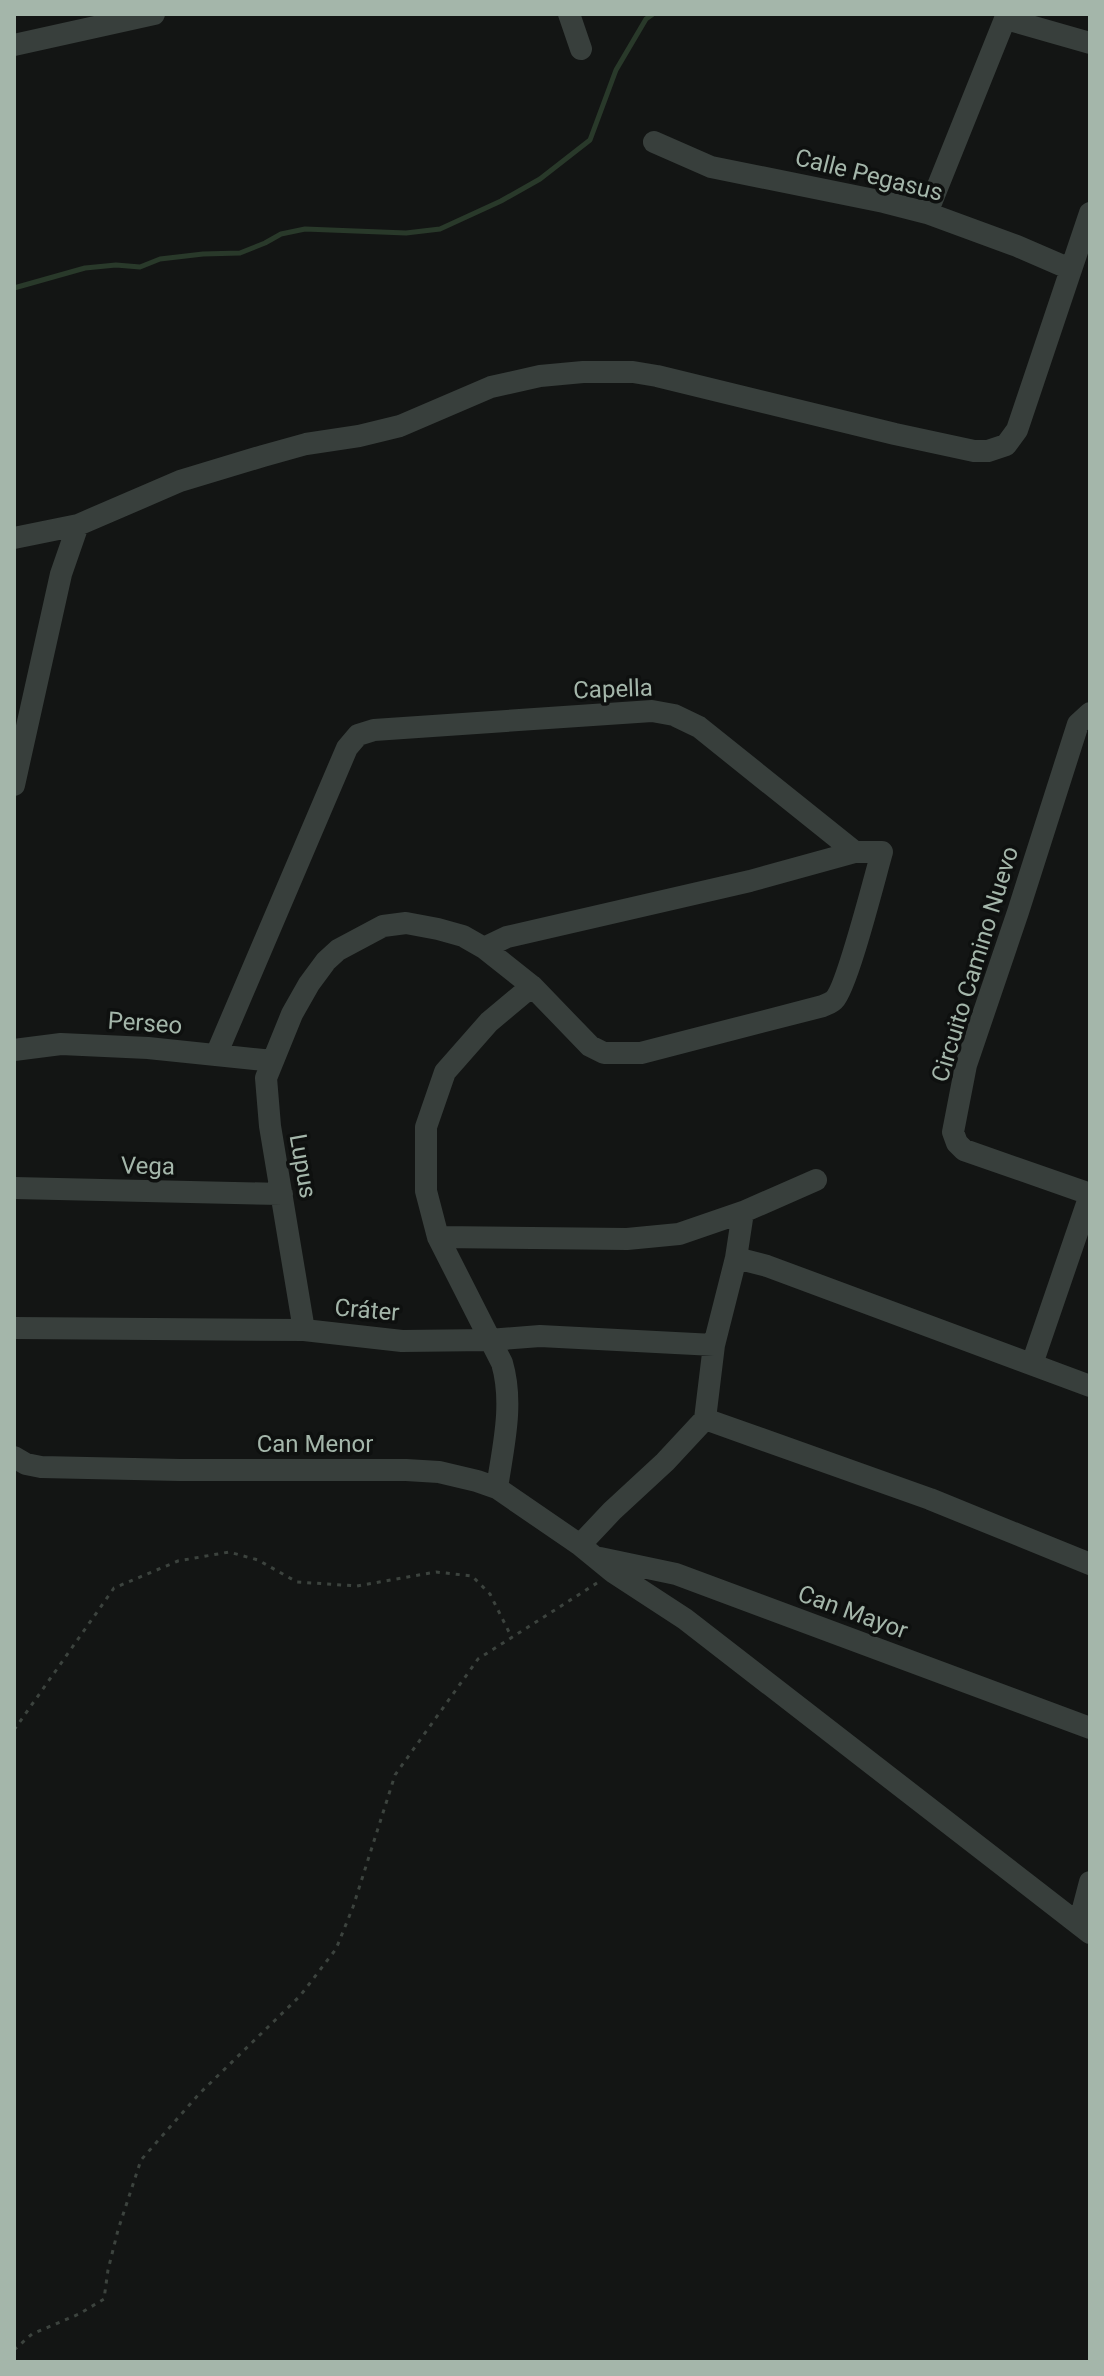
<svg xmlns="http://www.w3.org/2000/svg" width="1104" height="2376" viewBox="0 0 1104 2376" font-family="Roboto,sans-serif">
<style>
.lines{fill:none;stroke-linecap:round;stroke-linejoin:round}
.stream{stroke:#29392a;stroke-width:5}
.path{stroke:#3c433e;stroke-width:3;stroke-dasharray:4 6;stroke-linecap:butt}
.minor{stroke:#383f3c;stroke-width:22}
.labels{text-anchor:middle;stroke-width:7;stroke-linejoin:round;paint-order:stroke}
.street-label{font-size:24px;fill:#a4b6aa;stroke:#0e100f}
</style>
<rect width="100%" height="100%" fill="#131514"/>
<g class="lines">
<path class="stream" d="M14,288L85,268L116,265L140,267L160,259L203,254L240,253L265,243L281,234L305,229L406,233L440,229L501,201L540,179L590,140L616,70L646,19L653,14"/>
<path class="path" d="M14,1730L114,1588L178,1561L229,1552L258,1560L297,1582L357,1586L436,1572L472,1576L490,1594L512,1638
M14,2350L32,2334L79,2314L104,2299L108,2270L118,2230L141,2160L200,2093L300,1996L336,1949L353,1907L395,1775L478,1659L597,1583"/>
<path class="minor" d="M569,14L581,49
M1006,19L1090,43
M14,45L154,14
M654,142L711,167L884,202L927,213L1017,246L1070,269
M927,213L1007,14
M14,538L78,525L180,481L263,456L306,444L359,436L400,426L491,387L540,376L583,372H633L657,376L895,434L974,451H988L1006,445L1017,430L1090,213
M1090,713L1078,724L1018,912L966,1065L953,1132L957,1143L964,1150L1090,1194
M14,785L61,574L78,525
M14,1050L61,1044L148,1048L273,1061
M216,1055L347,748L358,735L374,730L652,711L674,715L699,727L855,852
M14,1188L282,1194
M438,1237L627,1239L679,1234L743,1212L816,1180
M736,1258L767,1266L1090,1386
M14,1328L304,1330L402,1341L489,1340L540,1336L714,1345
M304,1330L270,1126L266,1078L292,1014L309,984L326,961L338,950L383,926L406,923L438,929L463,936L484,948L507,937L750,881L855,852H882C875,876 847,988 834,1000C831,1003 827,1004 823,1006L641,1053H604L590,1046L532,986L484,948
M1032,1364L1090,1195
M705,1419L930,1499L1090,1564
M14,1457L26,1464L41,1467L180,1470H406L439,1472L477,1481L497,1488L580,1545L613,1572L685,1619L1090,1933
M497,1488C503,1447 514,1404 502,1363L438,1237L426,1191V1127L445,1072L489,1022L532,986
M580,1545L612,1511L665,1462L705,1419L714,1345L736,1258L743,1212
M600,1558L676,1574L1090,1728
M1079,1924L1090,1882"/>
</g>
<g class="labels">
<g class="street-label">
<text transform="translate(869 175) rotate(14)" y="8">Calle Pegasus</text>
<text transform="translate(613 689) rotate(-2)" y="8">Capella</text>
<text transform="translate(975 964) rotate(-73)" y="8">Circuito Camino Nuevo</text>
<text transform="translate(145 1023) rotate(4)" y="8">Perseo</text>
<text transform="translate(148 1166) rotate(1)" y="8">Vega</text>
<text transform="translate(303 1166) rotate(80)" y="8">Lupus</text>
<text transform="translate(367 1310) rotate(5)" y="8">Cráter</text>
<text x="315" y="1452">Can Menor</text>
<text transform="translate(853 1612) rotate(20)" y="8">Can Mayor</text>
</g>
</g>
<rect width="1104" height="2376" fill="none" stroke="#a4b6aa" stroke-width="32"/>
</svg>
